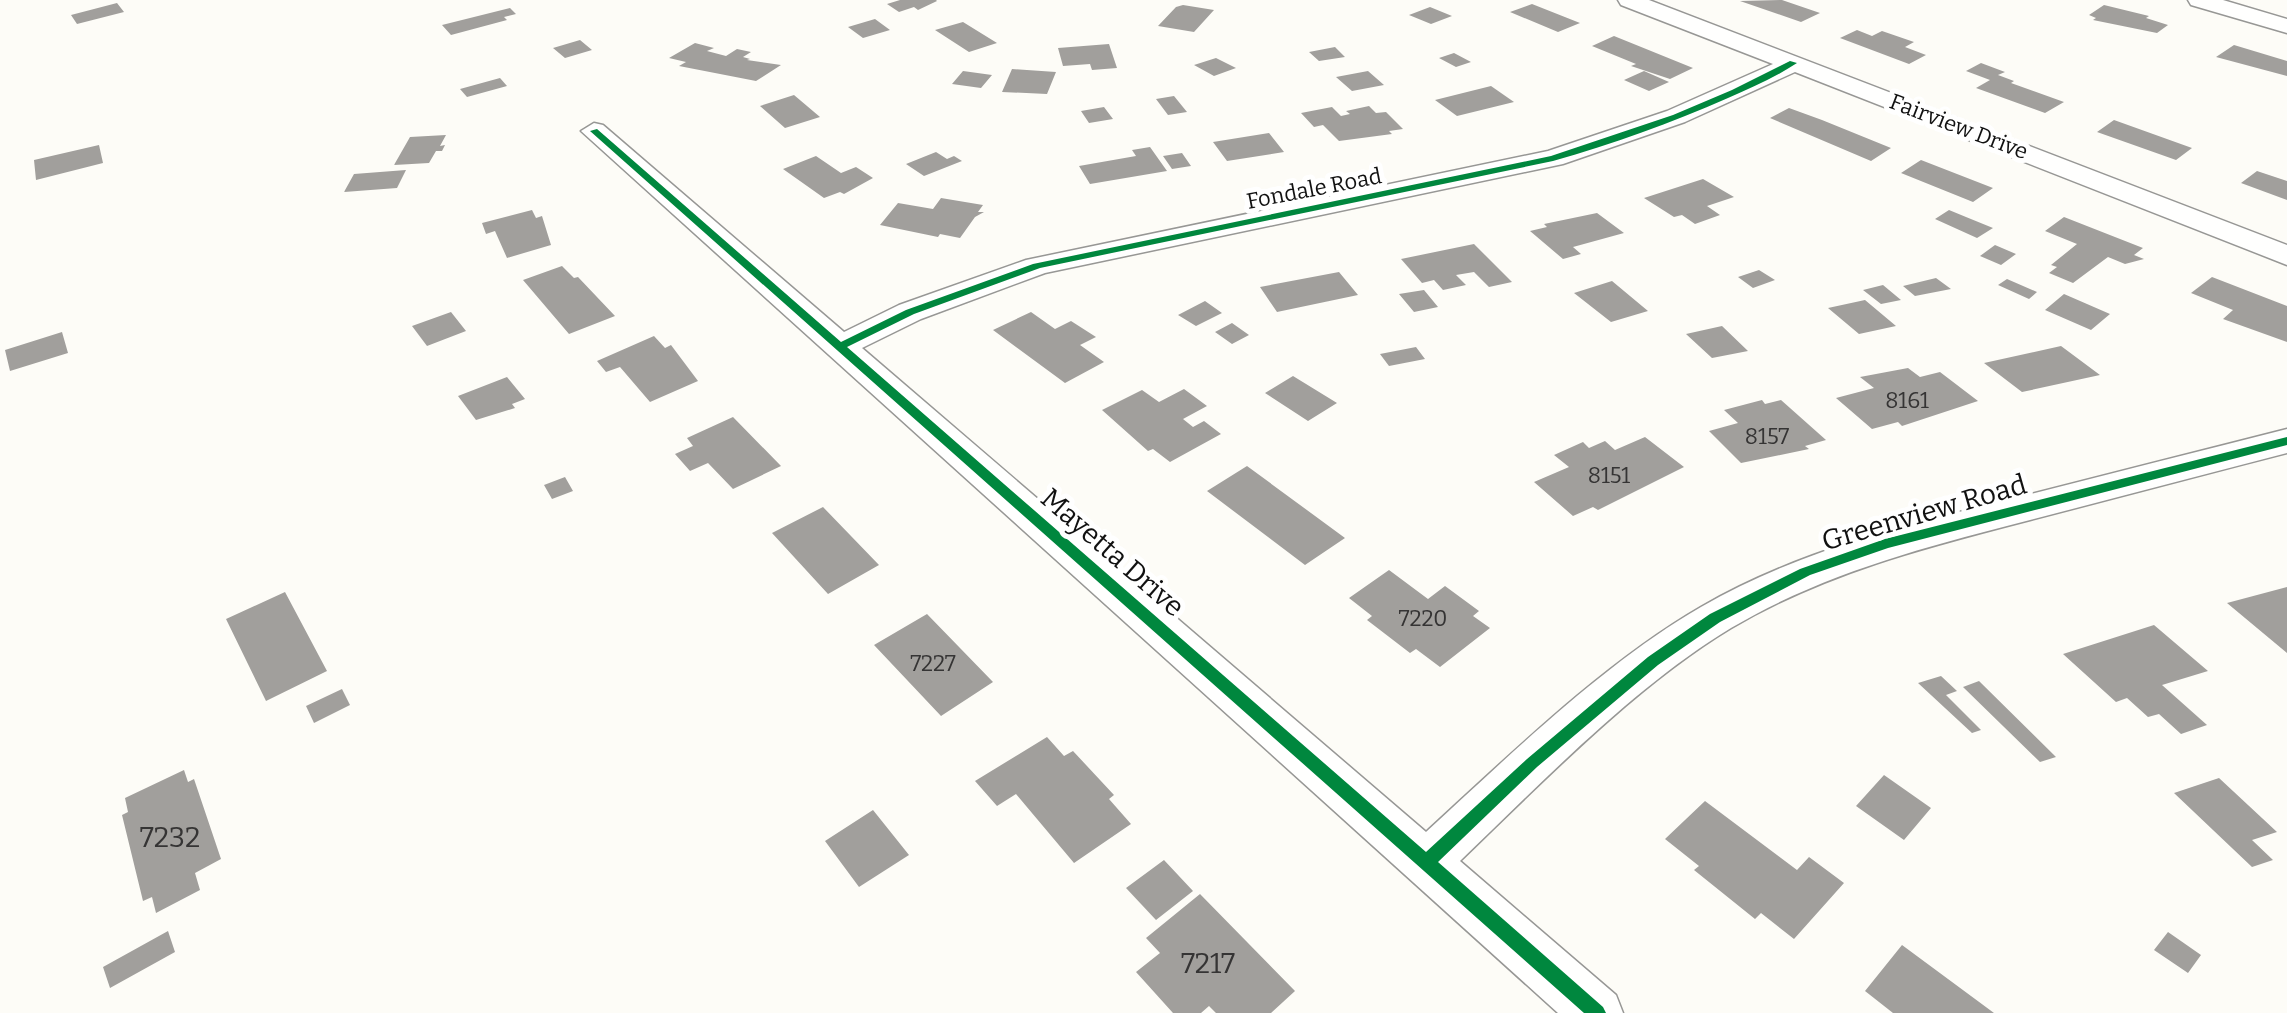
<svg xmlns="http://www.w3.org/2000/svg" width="2287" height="1013" viewBox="0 0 2287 1013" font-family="Bitter,serif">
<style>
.building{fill:#a19f9c}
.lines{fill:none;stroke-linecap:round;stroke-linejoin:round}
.minor-casing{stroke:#979795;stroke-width:3}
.minor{fill:#fffffe;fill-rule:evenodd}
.cycleway-casing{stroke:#fff;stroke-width:7}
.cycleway{fill:#00873e;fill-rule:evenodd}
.labels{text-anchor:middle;stroke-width:10;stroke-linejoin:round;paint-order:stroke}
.far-street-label{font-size:22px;fill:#111;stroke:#fff}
.number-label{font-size:22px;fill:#353434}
.street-label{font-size:28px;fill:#111;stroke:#fff}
.near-number-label{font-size:28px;fill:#353434}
</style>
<rect width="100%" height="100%" fill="#fdfcf7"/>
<path class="building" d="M900,0H936L937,1L918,10L914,7L899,12L887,4Z
M1782,0L1820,13L1801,22L1740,1Z
M117,3L124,12L77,24L71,15Z
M1532,4L1580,23L1558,32L1510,12Z
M1183,5L1214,10L1194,32L1158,26L1176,7Z
M2104,5L2149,16L2146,18L2168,25L2157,33L2093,20L2096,18L2089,15Z
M1430,7L1452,16L1431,24L1409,15Z
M510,8L516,14L504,17L507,20L451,35L442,25Z
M875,19L890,30L863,38L848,27Z
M963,22L997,43L969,52L935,30Z
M1857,30L1872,36L1882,31L1914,42L1905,47L1926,55L1909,64L1840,38Z
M1614,36L1693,68L1670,79L1631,66L1636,64L1592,46Z
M580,40L592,50L565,58L553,48Z
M695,43L714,48L707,51L726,56L737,49L751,52L743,57L750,59L747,60L781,65L756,81L679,66L686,62L669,58Z
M1109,44L1117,68L1092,70L1090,64L1063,66L1058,48Z
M2234,45L2287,61V76L2216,57Z
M1335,47L1345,57L1319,61L1309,52Z
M1454,53L1471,62L1456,67L1439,58Z
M1216,58L1236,68L1214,76L1194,65Z
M1981,63L2005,72L1998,75L2014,81L2011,83L2064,102L2045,113L1976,88L1990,80L1966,71Z
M1012,69L1056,72L1047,94L1002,92Z
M963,71L992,75L981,88L952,84Z
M1368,71L1384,85L1352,91L1336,77Z
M1644,71L1669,82L1649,91L1624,80Z
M500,78L507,86L467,97L460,89Z
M1491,86L1514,102L1457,116L1435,100Z
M794,95L820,117L785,128L760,106Z
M1174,96L1187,112L1168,115L1156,99Z
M1369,106L1376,113L1386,112L1403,129L1389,131L1392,134L1339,141L1323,125L1314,127L1301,113L1332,107L1341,116L1350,114L1346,111Z
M1104,107L1113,119L1089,123L1081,111Z
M1789,108L1822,120L1891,148L1871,161L1770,118Z
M2114,120L2192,148L2176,160L2097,132Z
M1269,133L1284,152L1227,161L1213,142Z
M446,135L440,146L445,145L442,151H436L429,163L394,165L410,137Z
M99,145L103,163L36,180L34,160Z
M1150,147L1167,171L1090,184L1079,166L1136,156L1132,150Z
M936,152L947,159L954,156L962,161L924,176L906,164Z
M1182,153L1191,166L1172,169L1163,156Z
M816,156L841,173L856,167L873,178L844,194L840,192L824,198L783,169Z
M1921,160L1993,188L1973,202L1901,173Z
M406,170L397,188L344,192L354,174Z
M2257,171L2287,181V200L2241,183Z
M1703,179L1734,197L1707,206L1720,215L1695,224L1682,215L1674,217L1644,198Z
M941,198L983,205L978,212H984L975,217L960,238L940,234L938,237L880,225L898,203L933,209Z
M532,210L536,218L542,216L551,245L507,258L495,231L486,234L482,223Z
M1949,210L1966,217L1993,228L1977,238L1935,219Z
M1597,213L1624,233L1573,247L1581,254L1563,259L1530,231L1547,227L1544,224Z
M2064,217L2143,248L2134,255L2144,259L2125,264L2108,257L2073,283L2049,273L2057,267L2051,265L2077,244L2045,231Z
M1474,244L1512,282L1489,287L1474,272L1456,275L1466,285L1443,290L1434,280L1422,283L1401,259Z
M1995,245L2016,254L2001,265L1980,256Z
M562,266L574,278L578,277L615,316L569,334L523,280Z
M1759,270L1775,280L1753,288L1738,277Z
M1339,272L1358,295L1277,312L1260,287Z
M2212,277L2287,306V342L2223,319L2233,310L2191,293Z
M1936,278L1951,289L1915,296L1903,286Z
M2007,279L2037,292L2029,299L1998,285Z
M1612,281L1648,311L1611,322L1574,293Z
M1883,285L1901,300L1881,304L1863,290Z
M1424,290L1438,307L1414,312L1399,294Z
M2064,294L2110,314L2091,330L2045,310Z
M1865,300L1896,326L1859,334L1828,308Z
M1205,301L1222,313L1196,326L1178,315Z
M451,312L466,331L427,346L412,326Z
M1031,312L1055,329L1071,321L1096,337L1080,345L1104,362L1065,383L993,330Z
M1232,323L1249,335L1232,344L1215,332Z
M1722,326L1748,351L1712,358L1686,334Z
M62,332L68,353L10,371L5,350Z
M654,336L665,348L671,345L698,381L650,402L620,367L606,372L597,361Z
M2061,346L2100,375L2022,392L1984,363Z
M1416,347L1425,359L1389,366L1380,354Z
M1908,368L1920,377L1940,372L1978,401L1902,426L1898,422L1872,429L1836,398L1874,388L1860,377Z
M1293,376L1337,403L1308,421L1265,393Z
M507,377L525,399L512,404L515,408L476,420L458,396Z
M1184,389L1207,406L1183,419L1193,427L1204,421L1221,434L1170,462L1153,449L1148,451L1102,410L1142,390L1159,402Z
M1762,400L1765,404L1781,400L1826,440L1805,446L1809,449L1741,463L1709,431L1738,423L1724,410Z
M733,417L781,466L733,489L708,463L690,471L675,454L693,446L687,438Z
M1645,437L1684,467L1598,510L1593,507L1573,516L1534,482L1569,467L1554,455L1583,442L1589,448L1605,441L1615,450Z
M1247,466L1345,538L1305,565L1207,491Z
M565,477L573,491L552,499L544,485Z
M823,507L879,565L828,594L772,533Z
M1389,570L1428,599L1445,586L1479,611L1473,616L1490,628L1440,667L1416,649L1410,653L1367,620L1372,616L1349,598Z
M2287,587V653L2227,603Z
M285,592L327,671L266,701L226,619Z
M927,614L993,682L941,716L874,645Z
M2154,625L2208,671L2162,685L2207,725L2181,734L2159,714L2148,717L2127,698L2116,702L2063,654Z
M1941,676L1957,691L1946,695L1981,730L1972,733L1918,683Z
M1979,681L2056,757L2040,762L1963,687Z
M342,689L350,705L314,723L306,706Z
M1047,737L1064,756L1073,751L1114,795L1109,799L1131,824L1074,863L1016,794L997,806L975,781Z
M184,770L188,782L194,779L221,859L195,873L200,890L156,913L152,897L143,901L122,815L128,812L125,798Z
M1884,775L1931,808L1904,840L1856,806Z
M2219,778L2277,832L2252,840L2273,860L2252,867L2174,793Z
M1705,801L1797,870L1809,857L1844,883L1794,939L1761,913L1755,919L1694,870L1699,866L1665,839Z
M873,810L909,855L859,887L825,841Z
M1164,860L1193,891L1156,920L1126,888Z
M1200,894L1295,991L1271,1013H1216L1209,1006L1201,1013H1173L1136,972L1160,953L1146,938Z
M168,931L175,952L110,988L103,967Z
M2168,932L2201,955L2188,973L2154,950Z
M1902,945L1994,1013H1893L1865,991Z"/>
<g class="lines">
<g class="minor-casing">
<path id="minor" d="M1618,0H1649L2287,245V265L1795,72L1685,122L1563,164L1045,273L921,319L862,348L1426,832C1509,756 1604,663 1701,607C1799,550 1907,525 2015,498C2106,475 2196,452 2287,429V453C2201,475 2115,498 2030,520C1925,547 1824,573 1731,628C1636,685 1540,784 1460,861L1616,995L1623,1013H1558L581,131L594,123L603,125L844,332L899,305L1026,260L1548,151L1667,111L1773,64L1621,5Z
M2188,0H2223L2287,19V33L2191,5Z"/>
</g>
<use href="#minor" class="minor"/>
<g class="cycleway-casing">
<path id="cycleway" d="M1790,61L1797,63C1776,77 1751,88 1728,98C1671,123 1613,144 1553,161L1040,268L914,314L847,347L1426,852L1527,759L1648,657L1710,614L1800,569L1885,539L2287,437V445L1888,548L1810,575L1720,622L1658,665L1537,767L1438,862L1603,1007L1606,1013H1584L590,131L597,129L841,342L906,310L1033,264L1551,156L1673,115L1732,90Z"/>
</g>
<use href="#cycleway" class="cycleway"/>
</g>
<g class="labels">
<g class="far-street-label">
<text transform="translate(1959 126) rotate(21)" y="8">Fairview Drive</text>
<text transform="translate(1314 188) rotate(-11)" y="8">Fondale Road</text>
</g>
<g class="number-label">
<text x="1907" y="408">8161</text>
<text x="1767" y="444">8157</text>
<text x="1609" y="483">8151</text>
<text x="1423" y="626">7220</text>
<text x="933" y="671">7227</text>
</g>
<g class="street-label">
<text transform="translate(1924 512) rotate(-16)" y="10">Greenview Road</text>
<text transform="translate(1113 552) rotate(41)" y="10">Mayetta Drive</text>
</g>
<g class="near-number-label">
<text x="170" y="847">7232</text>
<text x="1208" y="973">7217</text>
</g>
</g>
</svg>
